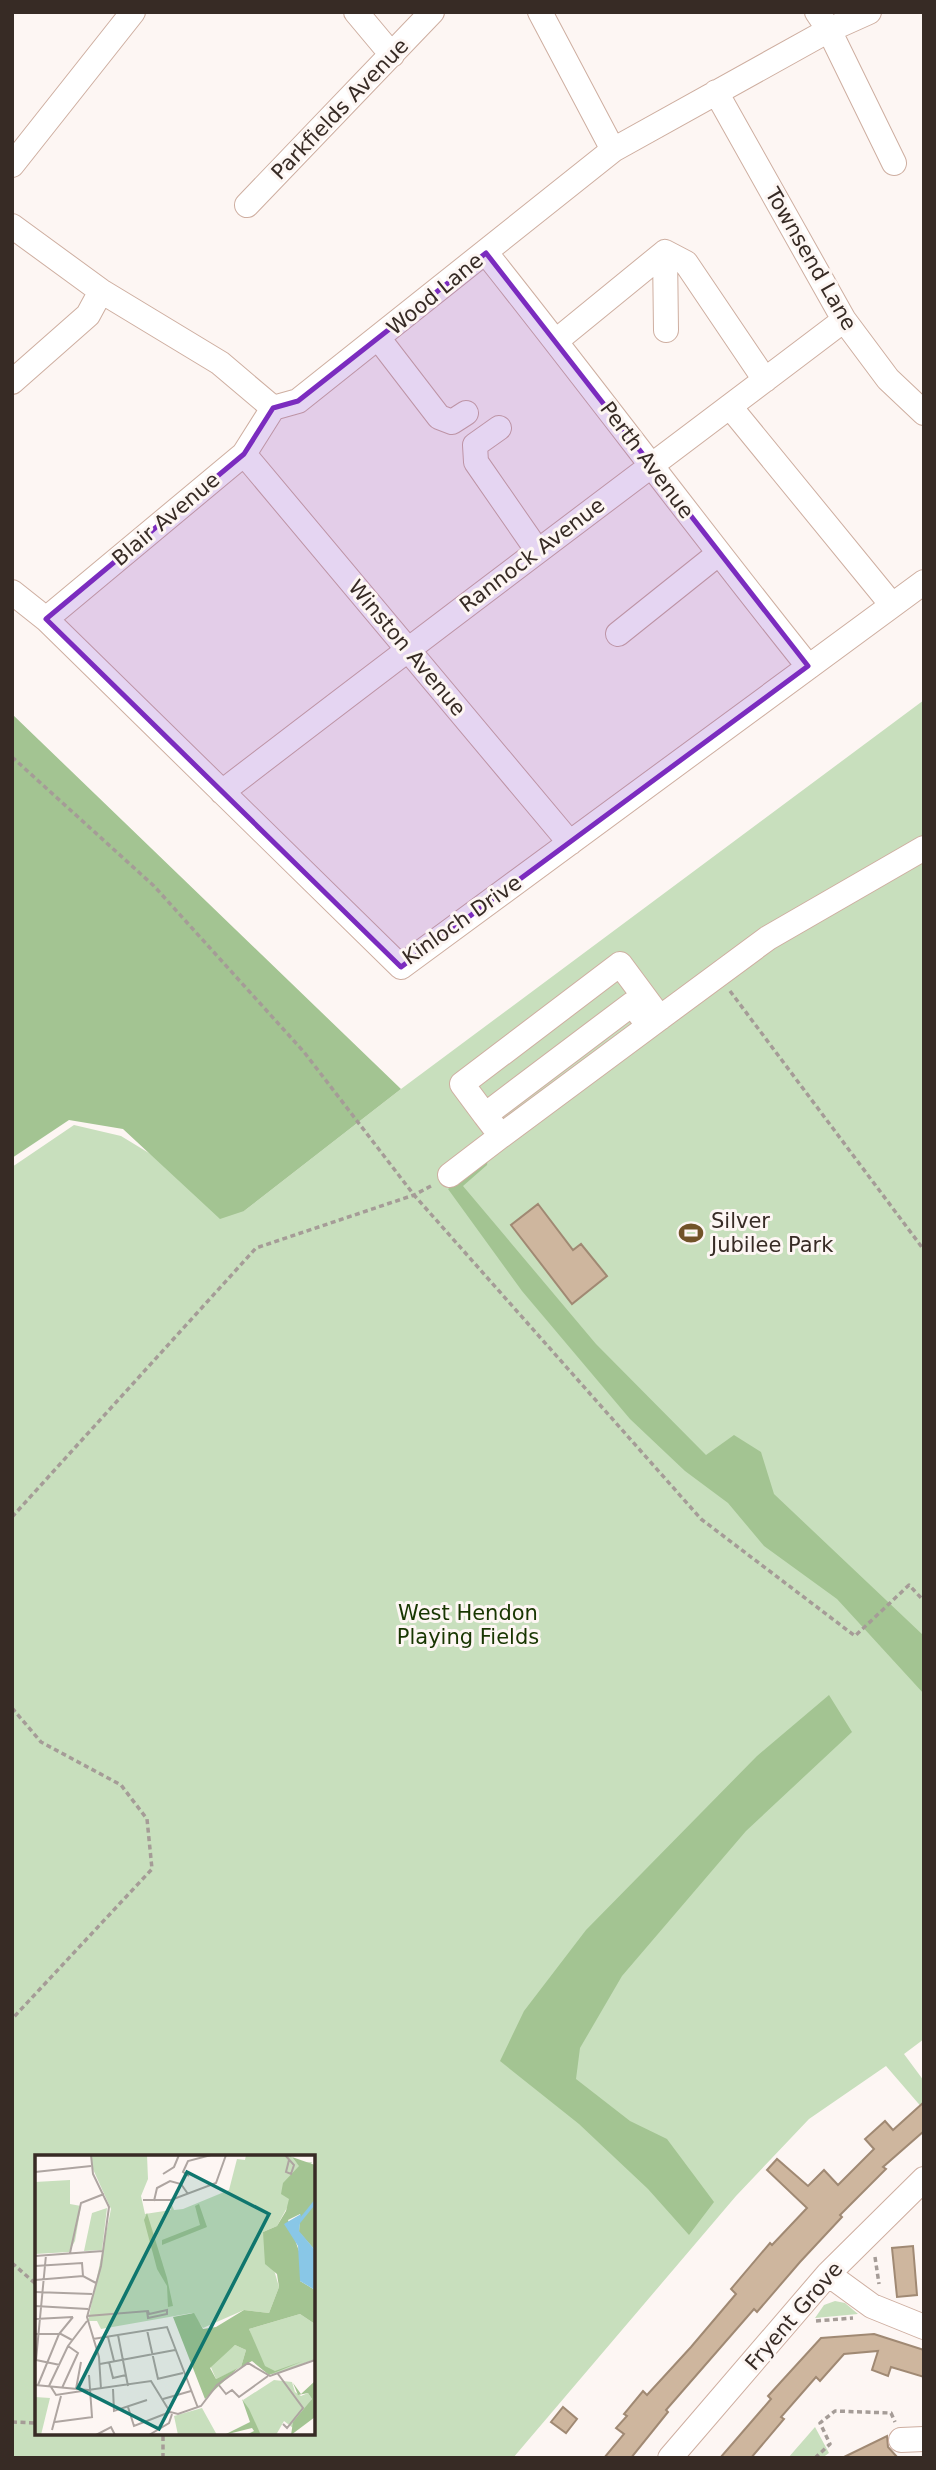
<svg xmlns="http://www.w3.org/2000/svg" width="936" height="2470" viewBox="0 0 936 2470" font-family="'DejaVu Sans',sans-serif">
<style>
.green{fill:#c8dfbd;fill-rule:evenodd}
.forest{fill:#a3c492}
.building{fill:#ceb69e;stroke:#a08973;stroke-width:2}
.lines{fill:none;stroke-linecap:round;stroke-linejoin:round}
.minor-casing{stroke:#ceaea0;stroke-width:26}
.path{stroke:#a59c97;stroke-width:3.5;stroke-dasharray:5 3.5;stroke-linecap:butt}
.minor{stroke:#fff;stroke-width:24}
.marked{fill:#7b2cbf;fill-opacity:0.2;stroke:#7b2cbf;stroke-width:5;stroke-linejoin:round}
.labels{text-anchor:middle;stroke-width:6;stroke-linejoin:round;paint-order:stroke}
.street-label{font-size:21px;fill:#372b25;stroke:#fdf6f3}
.poi-label{font-size:21px;fill:#372b25;stroke:#fdf6f3;text-anchor:start}
.park-label{font-size:21px;fill:#183601;stroke:#fdf6f3}
.inset-river{fill:none;stroke:#89c7e7;stroke-width:3.5}
.inset-road{fill:none;stroke:#aea5a1;stroke-width:2}
.view{fill:#0f766e;fill-opacity:0.15;stroke:#0f766e;stroke-width:3.5}
.inset-edge{fill:none;stroke:#372b25;stroke-width:3.5}
</style>
<rect width="100%" height="100%" fill="#fdf6f3"/>
<path class="green" d="M924,700V2039L904,2054L924,2081V2110L886,2066L809,2119L736,2196L513,2458H12V1167L74,1125L121,1136L244,1211L401,1089ZM37,2157H313V2433H37Z
M835,2301L845,2303L858,2314L815,2318L824,2305Z
M815,2427L829,2453L822,2458H788Z"/>
<path class="forest" d="M12,714L401,1089L244,1211L220,1219L123,1129L69,1120L12,1158Z
M488,1158L487,1165L463,1186L596,1344L706,1455L734,1435L761,1452L774,1494L924,1636V1694L837,1599L764,1546L728,1503L685,1471L630,1419L522,1291L448,1189Z
M829,1695L852,1732L746,1831L622,1976L580,2048L576,2079L630,2121L667,2139L714,2202L689,2235L648,2189L579,2124L500,2061L524,2011L586,1930L757,1756Z"/>
<path class="building" d="M538,1204L573,1250L581,1244L607,1276L572,1304L511,1225Z
M924,2102V2131L883,2167L886,2169L840,2215L842,2217L800,2262L757,2312L754,2309L666,2410L668,2412L631,2458H604L624,2434L616,2428L627,2416L624,2414L643,2391L647,2395L691,2347L736,2294L731,2289L770,2243L772,2245L807,2208L767,2170L777,2159L808,2186L824,2170L838,2185L874,2149L865,2139L885,2121L893,2130Z
M913,2246L917,2295L897,2297L892,2248Z
M874,2334L924,2350V2377L891,2367L888,2376L872,2370L878,2351L844,2354L820,2381L816,2377L781,2417L784,2419L751,2458H720L771,2399L768,2396L821,2338Z
M563,2407L577,2419L566,2433L551,2422Z
M887,2436L888,2447L898,2458H842Z"/>
<g class="lines">
<g class="minor-casing">
<path id="minor" d="M356,12L392,55
M540,12L613,150
M817,12L829,30L894,163
M716,92L844,320L888,379L924,413
M12,165L133,12
M247,205L432,12
M12,226L101,291L220,363L273,408L298,401L613,150L829,30L869,12
M665,252L666,330
M486,253C595,390 699,530 808,666
M379,339L439,417L452,422L466,413
M556,341L665,252L686,263L765,380
M12,382L88,315L101,291
M731,408L892,605
M499,428L475,445L476,462L537,550
M244,454L570,843
M12,592L46,619L401,967L924,582
M46,619L244,454L273,408
M618,634L718,554
M222,792C428,633 637,477 844,320
M660,1018L620,964L462,1084L485,1115L632,1004L649,1026L768,938L924,848
M485,1115L501,1136L649,1026
M450,1175L501,1136
M828,2274L872,2306L924,2327
M901,2440L924,2439
M670,2458L828,2274L924,2179"/>
</g>
<path class="path" d="M12,757L154,886L304,1052L414,1195L701,1519L855,1636L909,1585L924,1601
M730,991L924,1250
M12,1517L256,1248L414,1195L433,1185
M12,1708L41,1742L121,1785L147,1819L152,1869L12,2019
M875,2257L879,2284
M12,2263L37,2285
M816,2321L853,2318
M12,2422L37,2423
M163,2458V2433
M815,2458L830,2444L820,2423L835,2411L891,2413L895,2422"/>
<use href="#minor" class="minor"/>
</g>
<path class="marked" d="M486,253L808,666L401,967L46,619L244,454L273,408L298,401Z"/>
<defs>
<g id="stadium-bare" transform="scale(1.89)"><path d="M0-5a6.5 5 0 1 0 0 10a6.5 5 0 1 0 0-10ZM-3.5-1.8h7v3.6h-7Z" fill="#715328" stroke="#fdf6f3" stroke-width="2.5" paint-order="stroke"/></g>
</defs>
<g fill-rule="evenodd">
<use href="#stadium-bare" x="691" y="1233"/>
</g>
<g class="labels">
<g class="street-label">
<text transform="translate(340 109) rotate(-46)" y="7">Parkfields Avenue</text>
<text transform="translate(811 259) rotate(60)" y="7">Townsend Lane</text>
<text transform="translate(435 294) rotate(-39)" y="7">Wood Lane</text>
<text transform="translate(647 460) rotate(53)" y="7">Perth Avenue</text>
<text transform="translate(166 519) rotate(-40)" y="7">Blair Avenue</text>
<text transform="translate(532 555) rotate(-37)" y="7">Rannock Avenue</text>
<text transform="translate(407 648) rotate(50)" y="7">Winston Avenue</text>
<text transform="translate(462 920) rotate(-35)" y="7">Kinloch Drive</text>
<text transform="translate(794 2316) rotate(-49)" y="7">Fryent Grove</text>
</g>
<g class="poi-label">
<text x="711" y="1228">Silver<tspan x="711" dy="24">Jubilee Park</tspan></text>
</g>
<g class="park-label">
<text x="468" y="1620">West Hendon<tspan x="468" dy="24">Playing Fields</tspan></text>
</g>
</g>
<g transform="translate(35 2155)">
<rect width="280" height="280" fill="#fdf6f3"/>
<path d="M57,0H112L113,24L106,41L110,59L136,55L135,45L139,55L148,54L194,35L202,4L210,5L211,0H255L262,8L277,7L242,71L228,77L244,132L234,158L209,155L168,173L157,158L66,174L62,166H53L76,54L57,12ZM35,25V49L46,51L40,86L34,97L0,99V27ZM72,53L67,95L49,96L57,58ZM265,159L280,169V204L239,220L228,215L214,174ZM200,190L211,195L206,212L181,224L175,210ZM239,225L257,227L260,237L266,241L273,238L277,244L258,273L249,266L241,280H226L208,245ZM0,242L15,243L6,280H0ZM167,253L182,280H143L139,261Z" fill="#c8dfbd"/>
<path d="M257,2L280,10V95L264,77L265,59L253,65L265,99V126L280,135V169L265,159L214,174L230,211L240,216L268,206L234,220L217,206L206,212L211,195L200,190L175,213L181,224L203,213L170,244L138,162L159,158L168,174L181,172L209,155L234,158L244,132L242,119L230,109L228,77L242,71L251,56L254,44L246,39L248,28L264,11ZM164,49L172,72L127,90V85L165,70L160,51ZM112,58L132,123L138,151L133,152L132,131L122,114L109,65ZM280,226V262L256,280L258,267L277,244L273,238L263,240L258,228L266,239ZM207,244L214,254L226,280H211L219,276L217,273L189,280L215,267Z" fill="#a3c492"/>
<path d="M266,59L264,76L280,95V135L265,126L263,91L249,69Z" fill="#89c7e7"/>
<path class="inset-river" d="M263,68L280,47"/>
<path class="inset-road" d="M56,0L58,19L74,52L66,111L52,162L64,202L66,234M250,0L259,10L256,19L251,17L254,5M0,17L56,11M128,19L139,12L144,0M154,21L148,17L153,6L176,0M108,45H136L181,28L191,0M119,46L122,33L135,26L146,29L153,39M35,98L46,48L69,39M0,101L68,96M0,111L47,108L48,121M0,125L48,121L61,128M0,137L57,139M0,151L53,154M52,161L113,156L114,159L132,155V159L113,163L112,156M0,164L38,162M112,175L123,224M1,179H26L37,185M83,180L93,231M73,182L79,206M58,184L132,172L163,253M1,205L11,100M1,205L25,210M74,207L78,223L91,220M65,209L140,195M243,219L268,253L252,273L248,269M54,220L57,262M122,224L148,218M183,229L191,239L197,235L204,242L233,221M0,230L53,235L116,226L135,257L143,259L166,251L182,230L213,208L235,221L280,205M3,230L24,179L38,162M14,231L33,191L52,166M16,232L21,240L47,236M27,233L43,198L33,191M41,234L46,207M78,234L79,256L112,245M128,244L156,236M93,252L99,271L135,257M20,267L58,262M17,275L26,241M61,280L76,272L80,280M114,280L134,268L137,259"/>
<path class="view" d="M152,17L234,59L124,274L43,233Z"/>
<rect width="280" height="280" class="inset-edge"/>
</g>
<rect width="936" height="2470" fill="none" stroke="#372b25" stroke-width="28"/>
</svg>
